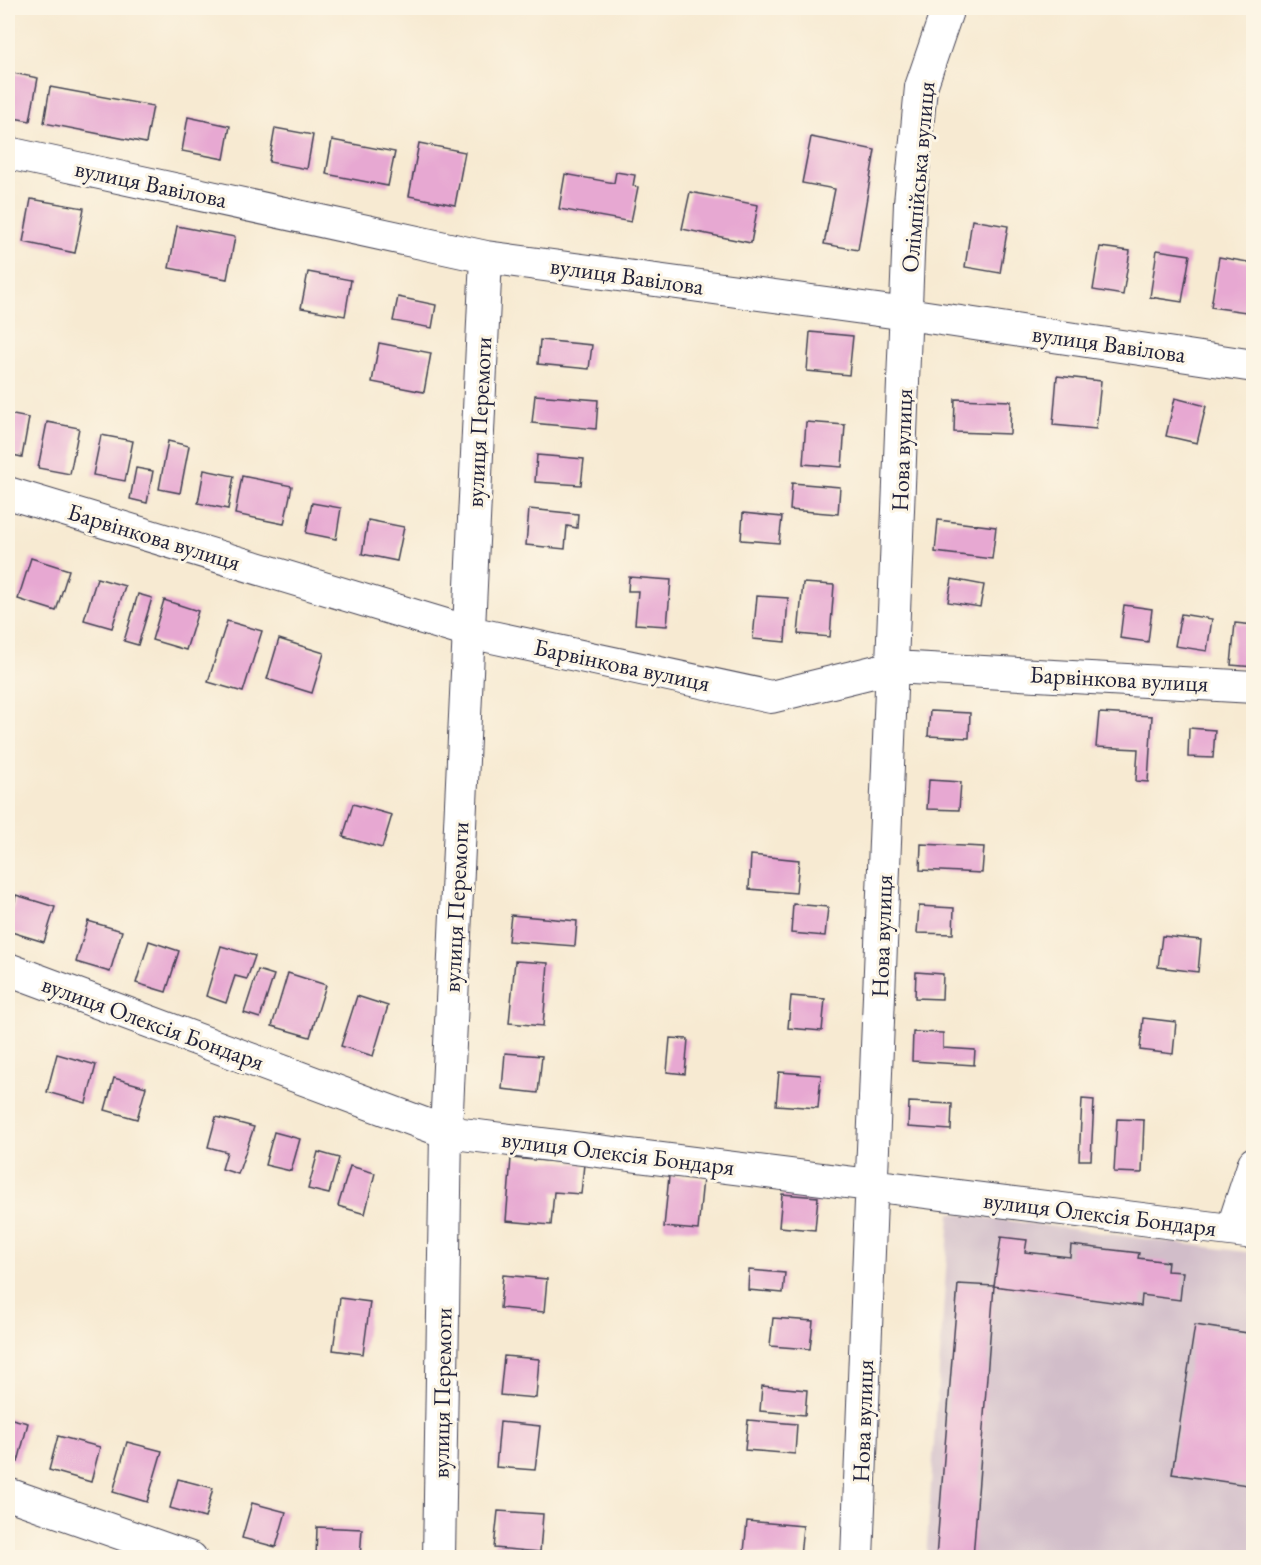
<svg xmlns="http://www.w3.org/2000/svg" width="1261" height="1565" viewBox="0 0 1261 1565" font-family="'EB Garamond',serif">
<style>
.industrial{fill:#d1bdc9}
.building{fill:#e7a8d2}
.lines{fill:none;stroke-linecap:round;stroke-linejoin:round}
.minor-casing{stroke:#424052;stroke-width:34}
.minor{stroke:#fff;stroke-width:32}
.labels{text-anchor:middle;stroke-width:6;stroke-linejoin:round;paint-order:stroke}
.street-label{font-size:24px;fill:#22223b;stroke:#fcf5e5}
</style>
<rect width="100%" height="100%" fill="#fcf5e5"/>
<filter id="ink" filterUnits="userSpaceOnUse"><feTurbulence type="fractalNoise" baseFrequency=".0167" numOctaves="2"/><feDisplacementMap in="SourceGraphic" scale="12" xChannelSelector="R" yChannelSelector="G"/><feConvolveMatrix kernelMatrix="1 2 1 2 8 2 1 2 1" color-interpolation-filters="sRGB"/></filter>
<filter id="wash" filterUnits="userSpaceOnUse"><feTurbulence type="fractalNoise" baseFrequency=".008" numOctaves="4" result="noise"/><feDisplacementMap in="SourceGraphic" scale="24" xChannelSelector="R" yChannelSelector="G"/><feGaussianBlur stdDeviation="1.35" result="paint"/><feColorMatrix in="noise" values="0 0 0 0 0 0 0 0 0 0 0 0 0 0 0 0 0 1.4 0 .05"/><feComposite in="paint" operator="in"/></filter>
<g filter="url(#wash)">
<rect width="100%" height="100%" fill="#f7ead2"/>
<path class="industrial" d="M950,1213L1253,1253V1557L926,1558Z"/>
<g id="blocks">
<path class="building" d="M8,72L38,78L30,121L8,117Z
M50,87L153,106L146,143L44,123Z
M188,117L230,126L224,159L182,151Z
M275,128L313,135L307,169L269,162Z
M811,137L875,150L858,250L824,244L835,189L802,183Z
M332,140L395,152L388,186L326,174Z
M419,143L465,152L455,205L409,196Z
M616,172L635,175L633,186L638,187L631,222L559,209L565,174L614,183Z
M690,192L758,205L751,243L682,229Z
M31,199L84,208L75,253L23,242Z
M972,220L1008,226L1000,273L965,267Z
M177,226L235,237L227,279L169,268Z
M1100,247L1130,251L1123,295L1093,290Z
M1157,250L1190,255L1182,302L1150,297Z
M1219,257L1254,263L1246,312L1211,307Z
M308,272L351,280L345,316L301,308Z
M398,297L436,305L432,328L393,321Z
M810,332L853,336L849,375L807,371Z
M540,340L592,345L589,369L538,364Z
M379,343L431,353L424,392L372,382Z
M1057,376L1101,381L1096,429L1053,425Z
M535,395L598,400L596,429L532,423Z
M1175,398L1206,406L1197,443L1166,436Z
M955,399L1011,401L1010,434L954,432Z
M8,414L29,418L22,457L8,454Z
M47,422L79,428L70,474L38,468Z
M806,422L845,425L842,467L803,464Z
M101,435L133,441L125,481L93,475Z
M168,441L189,446L180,493L159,489Z
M537,455L584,459L581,485L535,482Z
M136,468L153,471L147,503L130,499Z
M204,470L234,476L228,509L198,503Z
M242,476L292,486L284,524L235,514Z
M792,483L840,487L838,514L790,510Z
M312,503L341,508L336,539L306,533Z
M529,509L578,514L577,528L567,526L565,549L526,545Z
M743,513L782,517L779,543L741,540Z
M368,520L404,527L397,561L362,554Z
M938,520L996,527L992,559L935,552Z
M31,558L69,570L56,611L18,599Z
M629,577L671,580L667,626L635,624L638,591H628Z
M97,578L125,586L112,628L84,620Z
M952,579L984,585L980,607L948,602Z
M803,583L834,585L830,637L798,634Z
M138,594L152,598L138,645L124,641Z
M757,596L788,598L785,642L753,639Z
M164,600L198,611L186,650L152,640Z
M1124,605L1152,609L1148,642L1120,638Z
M1181,614L1212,619L1207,651L1175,646Z
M227,621L262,631L243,692L208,682Z
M1235,623L1254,625V667L1231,665Z
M279,639L324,653L312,693L267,679Z
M930,711L970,713L969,738L928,736Z
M1099,713L1152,716L1148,782L1136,781L1138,749L1096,747Z
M1189,728L1215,730L1213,758L1188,757Z
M929,780L961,782L959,810L927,809Z
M353,804L392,815L382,848L343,837Z
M921,844L984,847L982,873L920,870Z
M751,855L799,860L796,893L749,889Z
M16,895L55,907L44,942L8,931Z
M793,904L828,907L825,936L791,933Z
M919,906L954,908L953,934L917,933Z
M511,915L577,921L575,946L508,941Z
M88,921L122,931L110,972L76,962Z
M1162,936L1201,940L1198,972L1158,967Z
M149,941L179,951L166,992L136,983Z
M221,946L255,956L247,979L235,976L226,1003L206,996Z
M515,961L548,963L543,1026L509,1023Z
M258,970L274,975L260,1018L244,1013Z
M916,972L943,974L942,999L915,998Z
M288,973L326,985L310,1037L272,1026Z
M357,996L388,1006L373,1056L341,1046Z
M791,996L825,999L822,1031L788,1028Z
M1143,1018L1176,1022L1173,1054L1140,1050Z
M913,1032L943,1033V1048L975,1050L974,1065L912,1061Z
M670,1038L688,1039L685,1074L667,1072Z
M505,1053L542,1056L538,1093L502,1089Z
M57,1054L96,1065L86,1103L47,1092Z
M779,1072L821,1075L818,1108L776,1105Z
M114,1078L146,1087L137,1119L105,1110Z
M1082,1099L1094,1100L1091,1160H1079Z
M909,1102L952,1104L951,1130L908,1127Z
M216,1117L254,1127L238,1174L222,1169L227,1152L208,1147Z
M1117,1119L1144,1120L1142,1173L1114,1172Z
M274,1132L300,1139L291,1171L265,1165Z
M318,1152L339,1158L329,1194L308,1189Z
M511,1158L584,1164L581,1194L554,1192L551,1225L506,1221Z
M350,1166L375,1173L365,1214L338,1206Z
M669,1176L703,1179L698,1230L664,1227Z
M782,1194L818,1197L815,1230L779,1227Z
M1001,1237L1027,1240L1025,1252L1070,1257L1071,1245L1139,1253L1138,1258L1168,1262L1167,1271L1183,1272L1180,1300L1142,1295L1141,1306L994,1286L973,1558H936L958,1284L994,1286Z
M749,1270L785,1273L783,1293L748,1290Z
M503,1275L547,1279L544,1312L500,1308Z
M340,1298L370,1302L363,1354L333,1350Z
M773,1318L813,1321L810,1349L770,1346Z
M1195,1325L1254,1334V1486L1172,1474Z
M504,1356L539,1359L536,1398L500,1395Z
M762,1386L807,1390L805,1415L760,1411Z
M8,1418L28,1423L18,1462L8,1459Z
M748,1420L797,1424L795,1454L745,1450Z
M500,1422L540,1426L535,1470L496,1467Z
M58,1436L100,1447L91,1482L49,1470Z
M127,1442L162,1451L147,1502L113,1492Z
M178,1479L213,1488L205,1518L170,1508Z
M252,1503L286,1512L276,1547L242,1538Z
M498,1511L543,1514L540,1552L494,1548Z
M747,1521L803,1526L800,1557L744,1552Z
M317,1527L362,1529L360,1558H316Z"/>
</g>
</g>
<g filter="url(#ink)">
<use href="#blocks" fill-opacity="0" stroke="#424052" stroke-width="1.5"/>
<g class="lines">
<g class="minor-casing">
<path id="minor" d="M8,153L486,257L907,314L1254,366
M8,493L469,632L771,697L893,667L1254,687
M8,969L446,1132L1254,1233
M1232,1230L1254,1163
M8,1494L191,1558
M439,1558L446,1132L486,257
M857,1558L910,203L921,87L948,8"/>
</g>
<use href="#minor" class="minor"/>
</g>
</g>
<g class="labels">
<g class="street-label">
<text transform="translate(918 177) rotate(-85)" y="8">Олімпійська вулиця</text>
<text transform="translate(151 184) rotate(12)" y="8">вулиця Вавілова</text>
<text transform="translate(627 276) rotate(8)" y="8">вулиця Вавілова</text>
<text transform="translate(1109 344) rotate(8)" y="8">вулиця Вавілова</text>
<text transform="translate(479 422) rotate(-87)" y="8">вулиця Перемоги</text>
<text transform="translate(902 450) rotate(-88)" y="8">Нова вулиця</text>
<text transform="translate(154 537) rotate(17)" y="8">Барвінкова вулиця</text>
<text transform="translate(622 665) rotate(12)" y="8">Барвінкова вулиця</text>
<text transform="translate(1119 679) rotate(3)" y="8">Барвінкова вулиця</text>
<text transform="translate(456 907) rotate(-87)" y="8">вулиця Перемоги</text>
<text transform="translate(882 936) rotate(-88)" y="8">Нова вулиця</text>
<text transform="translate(153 1023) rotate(20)" y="8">вулиця Олексія Бондаря</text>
<text transform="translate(618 1153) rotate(7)" y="8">вулиця Олексія Бондаря</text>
<text transform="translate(1100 1214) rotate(7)" y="8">вулиця Олексія Бондаря</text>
<text transform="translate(442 1393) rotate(-89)" y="8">вулиця Перемоги</text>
<text transform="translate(863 1421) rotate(-88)" y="8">Нова вулиця</text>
</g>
</g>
<rect width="1261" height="1565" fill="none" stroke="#fcf5e5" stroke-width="30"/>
</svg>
